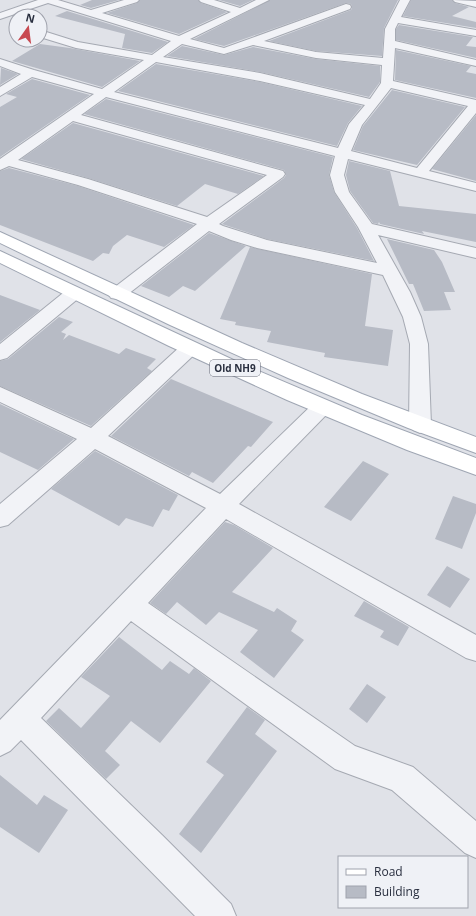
<svg xmlns="http://www.w3.org/2000/svg" width="476" height="916" viewBox="0 0 476 916" font-family="'Open Sans',sans-serif">
<style>
.building{fill:#b7bbc5}
.lines{fill:none;stroke-linecap:round;stroke-linejoin:round}
.street-casing{stroke:#a5a9b2;stroke-width:2}
.primary-casing{stroke:#9fa6b3;stroke-width:2}
.street{fill:#f2f3f7;fill-rule:evenodd}
.primary{fill:#fff;fill-rule:evenodd}
.labels{text-anchor:middle;stroke-width:4;stroke-linejoin:round;paint-order:stroke}
.shield{fill:#eff1f6;stroke:#646976;stroke-width:1}
.shield-label{font-size:10px;font-weight:bold;fill:#292f3f}
</style>
<rect width="100%" height="100%" fill="#e0e2e8"/>
<path class="building" d="M92,0H119L91,8L80,5Z
M140,0H198L201,3L227,12L179,34L107,13L137,3Z
M219,0H253L240,6Z
M270,0H398L384,28L382,56L316,51L269,41L351,10L352,8L351,4L346,3L224,46L194,39Z
M411,0H452L455,3L469,7L452,16L476,22V28L403,16Z
M67,11L168,42L152,53L122,48L125,34L55,16Z
M399,25L473,37L466,46L476,47V58L396,40V29Z
M40,44L70,48L140,61L102,87L12,61Z
M182,46L224,55L253,47L316,59L380,66V82L369,97L260,72L167,56Z
M396,50L471,66L466,72L476,74V98L395,80Z
M156,64L260,82L362,106L348,123L337,146L118,91Z
M1,68L18,74L0,85Z
M32,79L90,95L0,157V107L17,97L6,94Z
M392,90L465,107L417,165L353,150L363,126Z
M106,99L333,157L329,175L334,192L357,228L374,261L267,239L222,224L284,178L286,175L284,170L84,114Z
M476,115V181L432,169Z
M73,123L264,176L238,194L205,184L177,206L88,178L21,159Z
M349,161L390,171L399,206L476,214V242L422,231L424,234L380,224L379,222L378,224L373,223L350,191L346,175Z
M9,168L78,186L194,225L164,247L127,235L113,246L109,254L103,253L93,261L0,225V171Z
M209,233L246,246L195,291L183,286L169,297L141,286Z
M387,239L434,250L442,262L455,292H444L451,310L424,311L413,284H409Z
M250,247L372,274L365,326L393,330L388,366L324,357L325,353L267,342L271,331L235,325L236,322L220,319Z
M0,295L40,310L0,342Z
M59,317L73,322L61,332L66,334L63,340L69,335L119,354L126,348L156,359L147,368L152,371L91,426L0,386V361L8,359Z
M171,379L273,422L251,447L248,446L213,483L192,472L189,476L111,436Z
M0,404L74,439L38,470L0,452Z
M95,451L178,495L169,511L163,509L153,527L126,518L119,526L51,489Z
M363,461L389,474L351,521L324,507Z
M453,496L476,504V513L462,549L435,539Z
M225,522L234,525L273,548L232,592L274,612L277,608L297,621L291,631L304,640L274,678L240,652L258,630L219,612L206,625L177,602L166,614L150,603Z
M447,566L470,579L450,608L427,595Z
M364,601L409,627L398,646L380,637L384,631L354,616Z
M119,637L162,670L170,661L189,674L194,668L211,681L160,743L131,721L105,751L120,765L106,779L46,721L59,708L81,728L110,696L81,677Z
M367,684L386,697L367,723L349,709Z
M247,707L265,720L255,734L277,751L201,853L179,834L224,775L206,762Z
M0,775L37,805L44,795L68,810L39,853L0,827Z"/>
<g class="lines">
<g class="street-casing">
<path id="street" d="M38,0H58L91,10L124,0H139L137,2L102,13L179,36L231,12L201,2L199,0H214L240,8L256,0H269L190,39L224,48L346,4L350,5L351,7L350,9L264,41L316,52L383,58L385,29L400,0H410L401,17L476,30V36L398,23L395,29V41L476,60V66L395,48L393,81L476,100V113L429,171L476,183V191L348,159L344,175L349,192L372,224L476,248V258L378,235L410,292L421,317L428,344L431,425L427,430L420,433L413,430L409,425L410,344L403,317L383,275L257,248L231,240L209,231L123,298L117,299L111,298L108,294L111,290L197,224L78,185L9,166L0,170V159L94,94L32,77L0,96V87L21,74L0,66V59L34,70L102,89L144,60L76,48L40,37V30L78,42L152,55L171,41L48,3L0,19V13ZM182,44L224,54L253,45L316,58L382,65L381,83L370,99L260,73L163,57ZM156,62L260,81L365,105L349,124L338,148L114,92ZM391,88L468,106L417,168L351,151L362,125ZM106,97L335,156L330,175L335,192L358,227L377,263L267,240L223,226L219,224L283,177L285,174L283,171L81,115ZM73,121L267,175L207,217L88,179L18,160Z
M453,0L476,1V7L455,2Z
M74,288L80,289L83,293L80,297L7,358L0,360V344L68,289Z
M190,342L197,344L200,348L197,352L108,436L220,494L315,402L322,400L329,402L332,407L329,412L239,504L476,635V661L466,658L226,519L148,603L355,746L413,767L476,821V858L465,853L392,790L335,769L131,621L41,718L162,835L231,904L236,916H195L21,740L10,751L0,756V720L206,508L95,449L8,525L0,527V504L77,439L0,402V387L91,428L183,344Z"/>
</g>
<g class="primary-casing">
<path id="primary" d="M0,232L242,343L362,394L476,437V453L408,428L288,378L170,325L0,243Z
M0,251L242,364L362,415L476,458V475L407,450L287,400L169,346L0,263Z"/>
</g>
<use href="#street" class="street"/>
<use href="#primary" class="primary"/>
</g>
<g class="labels">
<rect class="shield" x="210" y="360" width="50" height="16" rx="3"/>
<g class="shield-label">
<text x="235" y="372">Old NH9</text>
</g>
</g>
<rect x="338" y="856" width="130" height="52" fill="#eff1f6" stroke="#a0a3ad"/>
<rect x="346" y="869" width="20" height="6" fill="#ffffff" stroke="#a0a3ad"/>
<text x="374" y="876" font-size="12" fill="#292f3f">Road</text>
<rect x="346" y="886" width="20" height="12" fill="#b7bbc5" stroke="#a0a3ad"/>
<text x="374" y="896" font-size="12" fill="#292f3f">Building</text>
<g transform="translate(28 28) rotate(14)"><circle r="19" fill="#eff1f6" stroke="#a0a3ad"/>
<path d="M0-3L7 15L0 10L-7 15Z" fill="#c84951"/>
<text y="-6" font-size="11" font-weight="bold" text-anchor="middle" fill="#292f3f">N</text>
</g>
</svg>
